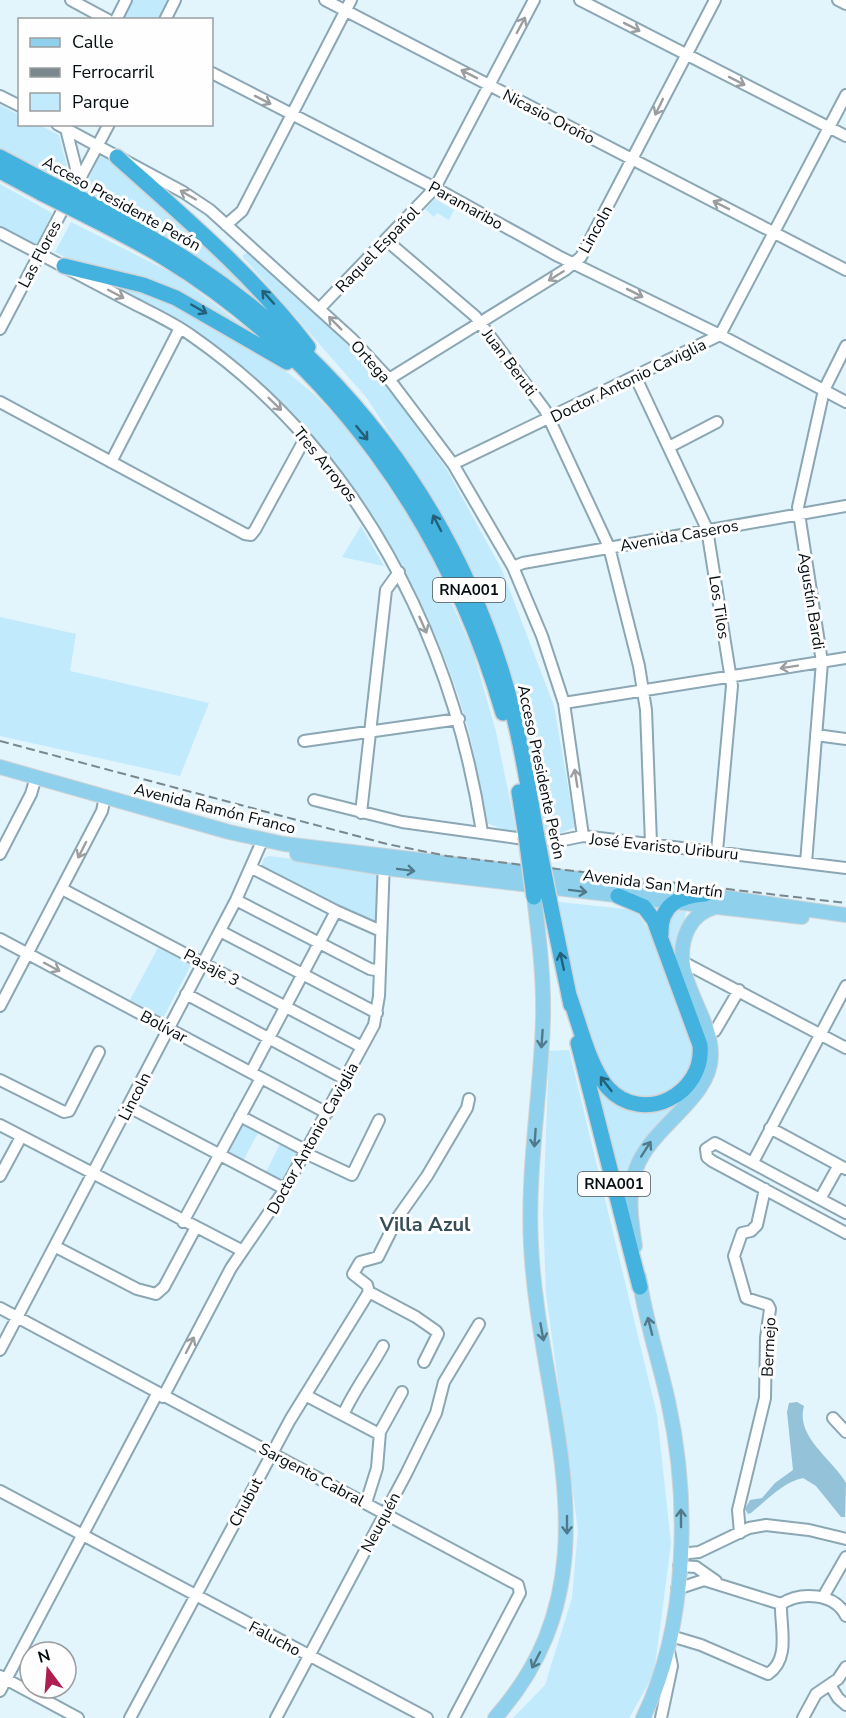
<svg xmlns="http://www.w3.org/2000/svg" width="846" height="1718" viewBox="0 0 846 1718" font-family="'Nunito Sans',sans-serif">
<style>
.green{fill:#c1eafd}
.water{fill:#94c2d8}
.lines{fill:none;stroke-linecap:round;stroke-linejoin:round}
.minor-casing{stroke:#8ba7b4;stroke-width:14}
.major-casing{stroke:#d2d3d4;stroke-width:16}
.highway-casing{stroke:#d2d3d4;stroke-width:18}
.minor{stroke:#fff;stroke-width:10}
.major{stroke:#8fd1ec;stroke-width:14}
.highway{stroke:#44b2df;stroke-width:15}
.rail{stroke:#7a888e;stroke-width:2;stroke-dasharray:9 4.5;stroke-linecap:butt}
.highway-bridge-casing{stroke:#d2d3d4;stroke-width:18;stroke-linecap:butt}
.highway-bridge{stroke:#44b2df;stroke-width:15}
.oneway{stroke:#9b9ea0}
.oneway2{stroke:#246078}
.oneway3{stroke:#507989}
.labels{text-anchor:middle;stroke-width:6;stroke-linejoin:round;paint-order:stroke}
.shield{fill:#fefefe;stroke:#4f5558;stroke-width:1.5}
.shield-label{font-size:15px;font-weight:bold;fill:#040d11}
.street-label{font-size:16px;fill:#040d11;stroke:#fefefe}
.quarter-label{font-size:20px;font-weight:bold;fill:#354e59;stroke:#fefefe}
</style>
<rect width="100%" height="100%" fill="#e2f4fc"/>
<path class="green" d="M132,0H171L161,19L122,20Z
M0,105L19,115L20,124L39,125L59,135L69,176L66,183L0,150Z
M100,155L124,166L239,274L279,321L195,261L83,191Z
M0,184L52,213L37,245L0,227Z
M435,199L454,210L449,220L437,213L434,217L425,209Z
M71,222L176,275L258,337L185,298L73,261L55,252Z
M248,252L316,313L386,384L446,468L502,570L554,706L575,827L547,839L523,712L476,584L429,493L366,397L242,256Z
M108,282L150,291L270,358L315,395L344,425L378,471L423,539L473,651L496,732L517,835L487,823C480,789 475,754 466,720C418,561 324,416 183,324C159,309 133,296 108,282Z
M361,526L384,566L342,557Z
M0,617L76,634L70,671L209,703L180,776L0,736Z
M269,856L374,869L378,876L377,925L372,926L261,867L264,858Z
M559,902L635,910L650,932L693,1038L694,1070L676,1092L638,1101C630,1096 617,1091 610,1084C579,1049 567,949 559,902Z
M673,906L686,910L684,928L704,1075L653,1132L628,1208L590,1065L641,1109L700,1072L664,937Z
M158,948L191,965L163,1018L130,1000Z
M569,1050L657,1415L671,1543L654,1674L629,1718H513L545,1685L572,1598L578,1530L546,1293L543,1214L549,1051Z
M245,1123L260,1129L242,1163L226,1156V1151L241,1125Z
M281,1142L299,1151L300,1154L286,1182L281,1183L265,1174Z"/>
<path class="water" d="M797,1402L804,1406C795,1437 833,1459 846,1483L845,1517H841L816,1486L803,1478C783,1482 766,1501 751,1513L748,1514L745,1509L750,1500L762,1498L775,1483L793,1470L787,1412L789,1403Z"/>
<g class="lines">
<g class="minor-casing">
<path id="minor" d="M71,0L108,20
M325,0L846,270
M580,0L846,136
M838,0L846,4
M116,20L126,0
M165,20L175,0
M212,73L435,188L558,256L720,335L846,402
M0,96L20,106
M57,124L183,192L210,210L352,339L389,379L423,424L453,464L513,567L542,636L564,703L583,836
M65,125L79,180
M75,188L109,124
M226,225L242,211L351,0
M0,233C43,256 86,278 129,301C150,312 173,322 192,336C357,451 452,636 482,832
M386,240L475,316L545,410L609,547L639,666L646,710L651,843
M320,308L435,188L534,0
M0,329L62,211
M636,378L707,529L732,686L717,851
M389,379L565,270L581,257L715,0
M0,402L245,534L251,535L255,530L302,444L308,440
M669,447L717,422
M111,462L180,328
M453,464L720,335L846,95
M513,567L523,563L846,506
M564,703L846,658
M816,735L846,739
M304,741L459,719
M314,800L402,822L517,838L559,841L583,836L846,868
M361,813L386,590L399,572
M0,854L31,794L36,777
M806,863L822,662L798,507L824,390L846,346
M252,868L336,911L381,931
M62,889L362,1047
M236,900L370,969L380,971
M220,931L377,1013
M0,939L327,1113
M681,961L846,1048
M186,994L345,1079
M0,1006L102,811L105,797
M715,1031L739,990
M251,1072L336,911
M0,1080L64,1112L69,1111L99,1052
M129,1107L285,1189
M240,1116L307,1151
M0,1125L241,1250
M770,1128L846,1169
M305,1153L352,1175L379,1120
M753,1162L846,986
M0,1176L21,1137
M820,1199L839,1165
M846,1213L715,1143L706,1149L707,1157L712,1161L846,1233
M183,1222L261,1078
M56,1247L137,1289L156,1294L164,1287L195,1229
M0,1308L518,1585L520,1593L454,1718
M0,1350L236,900L263,839
M424,1362L438,1334L436,1331L416,1317L369,1292L367,1285L353,1274L360,1262L378,1257L398,1217L427,1176L467,1108L469,1099
M307,1396L379,1434
M163,1397L231,1268L285,1189L374,1025L379,996L384,861
M343,1415C354,1390 370,1370 383,1346
M833,1418L846,1432
M0,1491L427,1718
M366,1503L377,1468L380,1432L402,1392
M740,1533L738,1510L765,1398L766,1338L770,1309L768,1305L746,1298L734,1256L742,1233L751,1231L757,1225L765,1189
M680,1554L699,1552L749,1528L766,1525L809,1530L846,1539
M679,1566L696,1567L716,1581
M677,1589L704,1580L781,1604
M823,1597L846,1557
M671,1636L701,1645L768,1674C791,1659 780,1626 781,1604C801,1591 835,1593 846,1616
M0,1676L78,1718
M830,1685L838,1698L846,1705
M0,1691L157,1394
M130,1718L290,1420L369,1292
M276,1718L406,1474L436,1413L444,1382L479,1324
M661,1718L672,1666L669,1651
M803,1718L816,1694L838,1679L846,1667"/>
</g>
<g class="major-casing">
<path id="major" d="M0,767L229,832L284,844L667,889L846,915
M297,854L384,868L802,917
M635,1246C631,1221 627,1193 636,1169C651,1126 710,1100 711,1056C712,1012 666,974 688,929C694,917 703,910 716,907
M639,1277C645,1319 659,1360 668,1401C690,1500 688,1626 643,1718
M495,1718C624,1573 539,1411 531,1245C527,1169 541,1094 543,1019C544,978 539,938 534,897"/>
</g>
<g class="highway-casing">
<path id="highway" d="M0,157L47,182
M117,157C184,217 253,275 308,347
M0,171L41,193
M90,203C124,223 159,241 192,263C340,362 447,498 501,669C518,723 527,780 537,837
M87,216C112,229 138,242 163,257C332,360 448,524 503,713
M64,266L143,285L176,298L287,362
M519,792L526,836
M549,898L571,1005
M661,934C660,904 679,896 705,894
M569,995C579,1022 589,1067 608,1088C643,1126 705,1094 700,1045L654,920L644,907L618,896
M578,1043L640,1287"/>
</g>
<use href="#minor" class="minor"/>
<use href="#major" class="major"/>
<use href="#highway" class="highway"/>
<path class="rail" d="M0,741L387,844L447,856L846,903"/>
<g class="highway-bridge-casing">
<path id="highway-bridge" d="M47,182L90,203
M41,193L87,216
M526,836L534,897
M537,837L549,898"/>
</g>
<use href="#highway-bridge" class="highway-bridge"/>
</g>
<defs><path id="oneway-shaft" d="M-6 0H5M1.5-3L5.5 0L1.5 3" fill="none" stroke-width="1.6" stroke-linecap="round" stroke-linejoin="round" transform="scale(1.5)"/></defs>
<g class="oneway">
<use href="#oneway-shaft" transform="translate(521 25) rotate(-62)"/>
<use href="#oneway-shaft" transform="translate(632 27) rotate(27)"/>
<use href="#oneway-shaft" transform="translate(469 74) rotate(-153)"/>
<use href="#oneway-shaft" transform="translate(737 81) rotate(27)"/>
<use href="#oneway-shaft" transform="translate(263 100) rotate(27)"/>
<use href="#oneway-shaft" transform="translate(659 107) rotate(116)"/>
<use href="#oneway-shaft" transform="translate(188 195) rotate(-150)"/>
<use href="#oneway-shaft" transform="translate(721 205) rotate(-153)"/>
<use href="#oneway-shaft" transform="translate(556 276) rotate(148)"/>
<use href="#oneway-shaft" transform="translate(635 293) rotate(27)"/>
<use href="#oneway-shaft" transform="translate(116 294) rotate(28)"/>
<use href="#oneway-shaft" transform="translate(335 323) rotate(-135)"/>
<use href="#oneway-shaft" transform="translate(275 404) rotate(44)"/>
<use href="#oneway-shaft" transform="translate(423 625) rotate(66)"/>
<use href="#oneway-shaft" transform="translate(789 667) rotate(171)"/>
<use href="#oneway-shaft" transform="translate(576 778) rotate(-99)"/>
<use href="#oneway-shaft" transform="translate(82 850) rotate(117)"/>
<use href="#oneway-shaft" transform="translate(52 967) rotate(28)"/>
<use href="#oneway-shaft" transform="translate(190 1345) rotate(-63)"/>
</g>
<g class="oneway2">
<use href="#oneway-shaft" transform="translate(268 297) rotate(-132)"/>
<use href="#oneway-shaft" transform="translate(199 309) rotate(30)"/>
<use href="#oneway-shaft" transform="translate(362 433) rotate(51)"/>
<use href="#oneway-shaft" transform="translate(437 523) rotate(-117)"/>
<use href="#oneway-shaft" transform="translate(562 961) rotate(-102)"/>
<use href="#oneway-shaft" transform="translate(606 1084) rotate(-128)"/>
</g>
<g class="oneway3">
<use href="#oneway-shaft" transform="translate(406 870) rotate(7)"/>
<use href="#oneway-shaft" transform="translate(578 891) rotate(7)"/>
<use href="#oneway-shaft" transform="translate(542 1039) rotate(94)"/>
<use href="#oneway-shaft" transform="translate(535 1138) rotate(94)"/>
<use href="#oneway-shaft" transform="translate(646 1149) rotate(-57)"/>
<use href="#oneway-shaft" transform="translate(650 1326) rotate(-104)"/>
<use href="#oneway-shaft" transform="translate(542 1332) rotate(80)"/>
<use href="#oneway-shaft" transform="translate(681 1518) rotate(-90)"/>
<use href="#oneway-shaft" transform="translate(567 1525) rotate(90)"/>
<use href="#oneway-shaft" transform="translate(536 1660) rotate(117)"/>
</g>
<g class="labels">
<g class="shield">
<rect x="433" y="578" width="72" height="24" rx="4.5"/>
<rect x="578" y="1172" width="72" height="24" rx="4.5"/>
</g>
<g class="shield-label">
<text x="469" y="595">RNA001</text>
<text x="614" y="1189">RNA001</text>
</g>
<g class="street-label">
<text transform="translate(549 116) rotate(27)" y="6">Nicasio Oroño</text>
<text transform="translate(122 203) rotate(29)" y="6">Acceso Presidente Perón</text>
<text transform="translate(466 205) rotate(29)" y="6">Paramaribo</text>
<text transform="translate(595 229) rotate(-61)" y="6">Lincoln</text>
<text transform="translate(377 249) rotate(-46)" y="6">Raquel Español</text>
<text transform="translate(39 254) rotate(-62)" y="6">Las Flores</text>
<text transform="translate(371 361) rotate(48)" y="6">Ortega</text>
<text transform="translate(510 362) rotate(53)" y="6">Juan Beruti</text>
<text transform="translate(628 380) rotate(-26)" y="6">Doctor Antonio Caviglia</text>
<text transform="translate(326 464) rotate(51)" y="6">Tres Arroyos</text>
<text transform="translate(679 535) rotate(-10)" y="6">Avenida Caseros</text>
<text transform="translate(812 601) rotate(81)" y="6">Agustín Bardi</text>
<text transform="translate(720 607) rotate(81)" y="6">Los Tilos</text>
<text transform="translate(542 772) rotate(78)" y="6">Acceso Presidente Perón</text>
<text transform="translate(215 808) rotate(14)" y="6">Avenida Ramón Franco</text>
<text transform="translate(664 846) rotate(6)" y="6">José Evaristo Uriburu</text>
<text transform="translate(653 883) rotate(7)" y="6">Avenida San Martín</text>
<text transform="translate(212 967) rotate(28)" y="6">Pasaje 3</text>
<text transform="translate(164 1026) rotate(28)" y="6">Bolívar</text>
<text transform="translate(134 1096) rotate(-63)" y="6">Lincoln</text>
<text transform="translate(312 1138) rotate(-61)" y="6">Doctor Antonio Caviglia</text>
<text transform="translate(768 1347) rotate(-87)" y="6">Bermejo</text>
<text transform="translate(312 1474) rotate(28)" y="6">Sargento Cabral</text>
<text transform="translate(245 1502) rotate(-62)" y="6">Chubut</text>
<text transform="translate(380 1522) rotate(-62)" y="6">Neuquén</text>
<text transform="translate(275 1638) rotate(28)" y="6">Falucho</text>
</g>
<g class="quarter-label">
<text x="425" y="1231">Villa Azul</text>
</g>
</g>
<rect x="18" y="18" width="195" height="108" fill="#fefefe" stroke="#9a9e9f" stroke-width="1.5"/>
<rect x="30" y="38" width="30" height="9" fill="#8fd1ec" stroke="#9a9e9f" stroke-width="1.5"/>
<text x="72" y="48" font-size="18" fill="#040d11">Calle</text>
<rect x="30" y="68" width="30" height="9" fill="#7a888e" stroke="#9a9e9f" stroke-width="1.5"/>
<text x="72" y="78" font-size="18" fill="#040d11">Ferrocarril</text>
<rect x="30" y="93" width="30" height="18" fill="#c1eafd" stroke="#9a9e9f" stroke-width="1.5"/>
<text x="72" y="108" font-size="18" fill="#040d11">Parque</text>
<g transform="translate(48 1670) rotate(344)"><circle r="28" fill="#fefefe" stroke="#9a9e9f" stroke-width="1.5"/>
<path d="M0-4.5L10 22L0 15L-10 22Z" fill="#af1e51"/>
<text y="-9" font-size="16" font-weight="bold" text-anchor="middle" fill="#040d11">N</text>
</g>
</svg>
